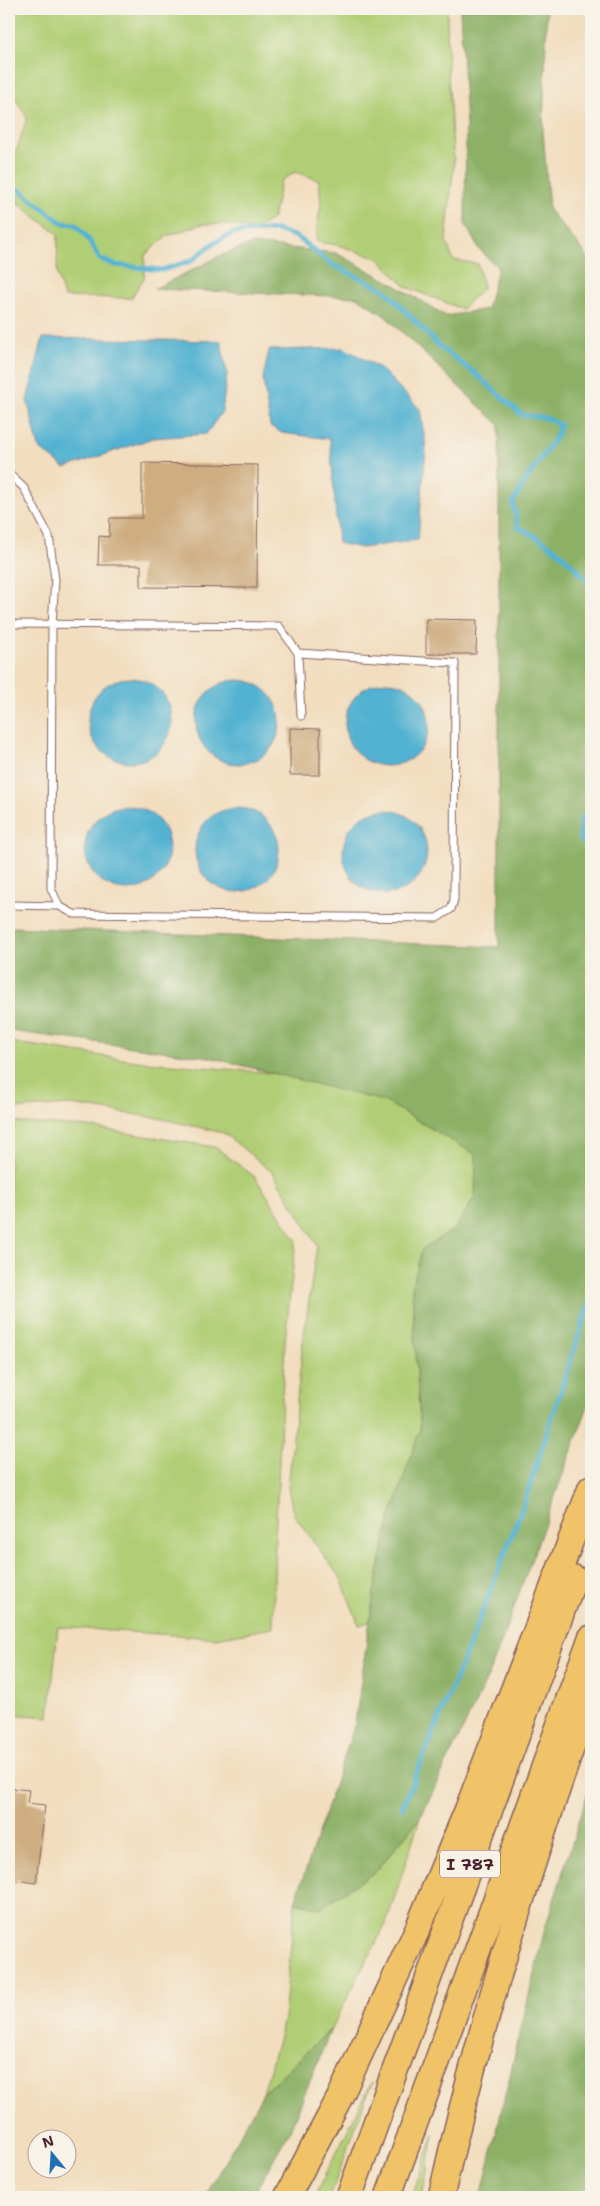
<svg xmlns="http://www.w3.org/2000/svg" width="600" height="2206" viewBox="0 0 600 2206" font-family="'Shantell Sans',sans-serif">
<style>
.green{fill:#b0ce75;stroke:#7d7650}
.forest{fill:#8cb166;stroke:#6b6848}
.water{fill:#52b2d1;stroke:#4e687e}
.lines{fill:none;stroke-linecap:round;stroke-linejoin:round}
.stream{stroke:#52b2d1;stroke-width:5}
.building{fill:#cead81}
.lane-casing{stroke:#85625e;stroke-width:9}
.highway-casing{stroke:#85625e;stroke-width:28}
.lane{stroke:#fff;stroke-width:7}
.highway{stroke:#f1c369;stroke-width:25}
.labels{text-anchor:middle;stroke-width:5;stroke-linejoin:round;paint-order:stroke}
.shield{fill:#f7f3e8;stroke:#7e5f64;stroke-width:1}
.shield-label{font-size:16px;font-weight:bold;fill:#4a1f2b}
</style>
<rect width="100%" height="100%" fill="#f7f3e8"/>
<filter id="ink" filterUnits="userSpaceOnUse"><feTurbulence type="fractalNoise" baseFrequency=".02" numOctaves="2"/><feDisplacementMap in="SourceGraphic" scale="10" xChannelSelector="R" yChannelSelector="G"/><feConvolveMatrix kernelMatrix="1 2 1 2 8 2 1 2 1" color-interpolation-filters="sRGB"/></filter>
<filter id="wash" filterUnits="userSpaceOnUse"><feTurbulence type="fractalNoise" baseFrequency=".0096" numOctaves="4" result="noise"/><feDisplacementMap in="SourceGraphic" scale="20" xChannelSelector="R" yChannelSelector="G"/><feGaussianBlur stdDeviation="1.12" result="paint"/><feColorMatrix in="noise" values="0 0 0 0 0 0 0 0 0 0 0 0 0 0 0 0 0 1.4 0 .05"/><feComposite in="paint" operator="in"/></filter>
<g filter="url(#wash)">
<rect width="100%" height="100%" fill="#f2ddbe"/>
<path class="green" d="M9,9H447L448,73L454,164L446,240L453,260L478,264L483,288L462,309L406,287L379,259L338,245L317,242V226L321,205L319,180L295,172L281,181L273,218L256,230L226,224H202L167,236L145,255L144,278L131,298L64,297L57,274L58,234L15,201H9V154L15,155L27,118L9,87Z
M9,1042L136,1061L359,1081L520,1080L413,1609L359,1625L341,1579L293,1513L288,1487L303,1342L317,1245L273,1173L224,1133L158,1118L71,1105L9,1109Z
M9,1122L88,1127L215,1147L255,1177L296,1240L285,1341L275,1541L273,1628L216,1638L58,1627L49,1717L9,1714Z
M420,1818L386,1924L331,2029L263,2093L284,2019L295,1902L320,1908L376,1871Z
M372,2082L330,2197H314Z
M434,2134L422,2197H412Z"/>
<path class="forest" d="M460,9H547L543,130L549,210L585,253L591,270V1398L489,1675L420,1818L376,1871L320,1908L295,1902L355,1724L374,1592L389,1522L420,1429L412,1288L422,1249L455,1229L475,1196L476,1155L386,1102L209,1057L9,1031V927L499,947V425L385,316L357,297L154,289L224,254L252,244L336,253L388,281L446,316L487,309L498,268L478,248L465,224L466,126Z
M591,1783V2197H481L544,1932Z
M331,2029L290,2130L252,2197H205L263,2093Z"/>
<path class="water" d="M43,338L221,341L227,374L222,412L206,434L153,438L65,468L39,448L27,400Z
M344,348L380,368L420,409L426,447L418,540L361,548L338,543L330,439L282,433L270,426L263,379L269,350Z
M88 720a42 42 0 1 1 84 0a42 42 0 1 1-84 0Z
M196 722a42 42 0 1 1 84 0a42 42 0 1 1-84 0Z
M345 724a42 42 0 1 1 84 0a42 42 0 1 1-84 0Z
M85 848a42 42 0 1 1 84 0a42 42 0 1 1-84 0Z
M195 850a42 42 0 1 1 84 0a42 42 0 1 1-84 0Z
M343 852a42 42 0 1 1 84 0a42 42 0 1 1-84 0Z"/>
<g class="lines">
<path class="stream" d="M9,188L20,190L62,223L75,224L87,237L100,259L115,265L162,270L191,261L214,243L233,233L276,230L297,237L331,264L385,290L440,347L476,374L522,415L546,418L560,425L556,437L527,478L513,503L518,527C552,544 567,556 591,586
M591,753C588,766 586,782 591,793
M591,807L581,820L580,839L591,847
M402,1808L470,1644L523,1506L591,1298"/>
</g>
<g id="blocks">
<path class="building" d="M142,463L258,465L257,588L141,587V565H98L99,536L109,537L110,518H142Z
M426,619L477,620L476,654H426Z
M290,728L320,729V775H290Z
M9,1788L29,1790L27,1803L45,1805L36,1883L9,1879Z"/>
</g>
</g>
<g filter="url(#ink)">
<use href="#blocks" fill-opacity="0" stroke="#85625e" stroke-width="1"/>
<g class="lines">
<g class="lane-casing">
<path id="lane" d="M9,474L24,488L49,536L55,579L52,625L51,888L59,906L74,914L437,918L451,909L454,900L455,663L298,653L279,626L9,624
M298,653L301,716
M9,905L59,906"/>
</g>
<g class="highway-casing">
<path id="highway" d="M287,2197L340,2097L418,1928L467,1811L591,1488
M349,2197L574,1578
M388,2197L591,1638
M441,2197C479,2026 532,1857 591,1692"/>
</g>
<use href="#lane" class="lane"/>
<use href="#highway" class="highway"/>
</g>
</g>
<g class="labels">
<rect class="shield" x="440" y="1850.5" width="60" height="27" rx="4"/>
<g class="shield-label">
<text x="470" y="1870">I 787</text>
</g>
</g>
<rect width="600" height="2206" fill="none" stroke="#f7f3e8" stroke-width="30"/>
<g transform="translate(52 2154) rotate(342)"><circle r="24" fill="#f7f3e8" stroke="#b29e9c"/>
<path d="M0-4L9 19L0 12L-9 19Z" fill="#1f6fb2"/>
<text y="-8" font-size="14" font-weight="bold" text-anchor="middle" fill="#4a1f2b">N</text>
</g>
</svg>
